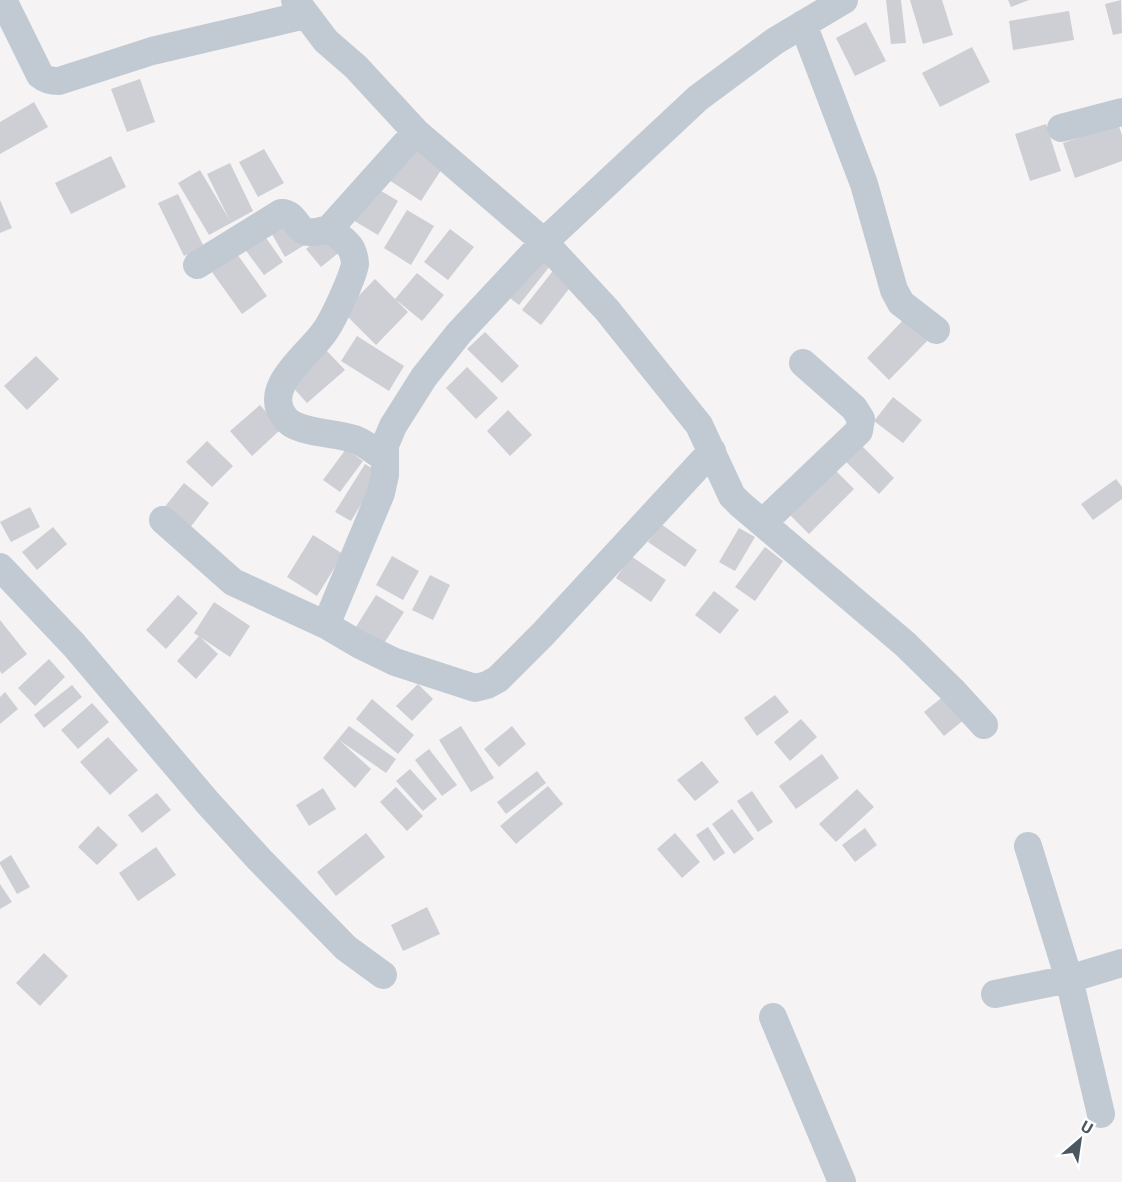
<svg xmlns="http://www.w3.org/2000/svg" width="1122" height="1182" viewBox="0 0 1122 1182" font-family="'Exo 2',sans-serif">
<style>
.building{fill:#cdcfd5}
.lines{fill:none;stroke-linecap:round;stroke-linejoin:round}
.street{stroke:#c1cad2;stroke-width:28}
</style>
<rect width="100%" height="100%" fill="#f5f3f3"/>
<path class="building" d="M886,0H901L906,43L891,44Z
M910,0H942L953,35L923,44Z
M1008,0H1029L1011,7Z
M1121,0L1122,33L1113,35L1105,4Z
M1069,11L1074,40L1013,50L1009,21Z
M866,22L886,61L855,76L836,38Z
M972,47L990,82L940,107L922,73Z
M140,79L155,122L127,132L111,89Z
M34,102L48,127L0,154V122Z
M1046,124L1061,171L1030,181L1015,134Z
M1118,124L1122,135V161L1075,178L1063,143Z
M408,144L443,167L421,201L386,178Z
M264,149L284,183L258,197L239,162Z
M111,156L126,187L71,214L55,183Z
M230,163L253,211L209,235L178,183L200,170L229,219L207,174Z
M371,185L398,201L378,235L351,219Z
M178,194L204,247L184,256L158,203Z
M0,200L12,228L0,233Z
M407,210L434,226L411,265L384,248Z
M290,217L306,244L285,257L269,229Z
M450,229L474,247L448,280L424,262Z
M327,232L342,250L321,267L306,249Z
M264,235L283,262L264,275L244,248Z
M237,254L267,296L242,314L212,272Z
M537,256L550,266L519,305L506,295Z
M556,267L575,281L541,325L522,310Z
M417,273L444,295L422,321L395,299Z
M375,279L408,312L376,345L343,312Z
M908,315L931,337L889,380L867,358Z
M485,332L519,366L502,383L467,349Z
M357,336L404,366L389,391L341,361Z
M325,349L345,370L307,403L288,382Z
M36,356L59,379L27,410L4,386Z
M467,367L498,398L476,419L446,388Z
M893,397L922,420L903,443L874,421Z
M260,405L281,429L252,456L230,431Z
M508,410L532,435L510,456L487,431Z
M854,438L894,478L879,494L838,454Z
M207,441L233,466L212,487L186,462Z
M346,449L363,461L340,492L323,480Z
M365,464L380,473L351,521L335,512Z
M829,464L854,489L809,534L784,509Z
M1116,479L1122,487V499L1093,520L1081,504Z
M184,483L209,503L189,529L163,509Z
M30,507L40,527L11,542L0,522Z
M661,524L697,550L685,567L648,542Z
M53,527L67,544L37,570L22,552Z
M739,528L755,537L735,571L719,562Z
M313,535L343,554L317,596L287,577Z
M765,547L783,561L755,601L735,587Z
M392,556L419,571L403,600L376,585Z
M631,556L666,580L651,602L616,578Z
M430,575L450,585L433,620L412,610Z
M714,591L739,610L720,634L695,615Z
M178,595L198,613L166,649L146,630Z
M376,595L404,612L381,648L354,630Z
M214,602L250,626L230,657L194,633Z
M0,620L27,654L2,674L0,671Z
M199,636L218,654L196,679L177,661Z
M49,659L65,677L35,706L18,688Z
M418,684L433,699L412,721L396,706Z
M72,685L82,697L44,728L34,715Z
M5,692L18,709L0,724V697Z
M775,695L789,712L757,736L744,718Z
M945,695L965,719L944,736L924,712Z
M372,699L414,735L398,754L356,719Z
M92,703L109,722L78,749L61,730Z
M801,719L817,737L790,761L774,742Z
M349,726L396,759L386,773L339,740L371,769L355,788L323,758Z
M461,726L494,778L471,792L439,740Z
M512,726L526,744L499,767L484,749Z
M108,737L138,770L110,795L80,762Z
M429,749L457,785L442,796L415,760Z
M822,754L839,778L796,809L779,786Z
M702,761L719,782L695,801L677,780Z
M410,769L437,799L423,811L396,781Z
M537,771L546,783L506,814L497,802Z
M548,786L563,804L516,844L500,826Z
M396,787L423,816L407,831L380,802Z
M323,788L336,809L309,826L296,805Z
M857,789L874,807L836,842L819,824Z
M752,791L773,822L758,832L737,801Z
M157,793L171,810L142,833L128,815Z
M732,809L754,839L734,854L712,824Z
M98,826L118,845L97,865L78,847Z
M708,827L725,853L714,861L696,835Z
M865,828L877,845L855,862L842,845Z
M366,833L385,857L336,896L317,872Z
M675,833L700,862L682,878L657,849Z
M156,847L176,875L138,901L119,873Z
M11,855L30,887L17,894L0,864V862Z
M0,884L12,902L0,909Z
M427,907L440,934L403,951L391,925Z
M44,953L68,976L40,1006L16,983Z"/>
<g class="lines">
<path class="street" d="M3,0L40,75C46,80 51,81 59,81L152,51L305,15
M295,0L326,41L356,67L416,132L544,242L607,310L699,425L732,496L740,504L905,644L953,691L984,725
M803,24L864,184L894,290L901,303L936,330
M1061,128L1122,112
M329,229C336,234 345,240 350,247C353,251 355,260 355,264C353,277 333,320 325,331C310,354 260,387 285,418C297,434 335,432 354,439C365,443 375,451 384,458
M197,265L281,213C295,212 296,231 309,232C315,233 323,230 329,229L416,132
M712,451L543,634L498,679L487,685L475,688L395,662L360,645L326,625L381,493L385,475V445L393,426L424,377L459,333L544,242L698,98L775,41L844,0
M163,520L233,582L326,625
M761,521L772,514L859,431L861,419L854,408L803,363
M0,567L74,645L208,803L259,859L346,948L383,975
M1028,846L1069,979L1101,1114
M995,994L1069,979L1122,963
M773,1017L842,1182"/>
</g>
<g transform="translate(1080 1140) rotate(29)" stroke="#ffffff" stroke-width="4.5" paint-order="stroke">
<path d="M0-4.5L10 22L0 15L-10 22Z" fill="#4a5661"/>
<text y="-9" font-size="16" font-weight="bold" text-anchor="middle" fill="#4a5661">U</text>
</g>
</svg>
